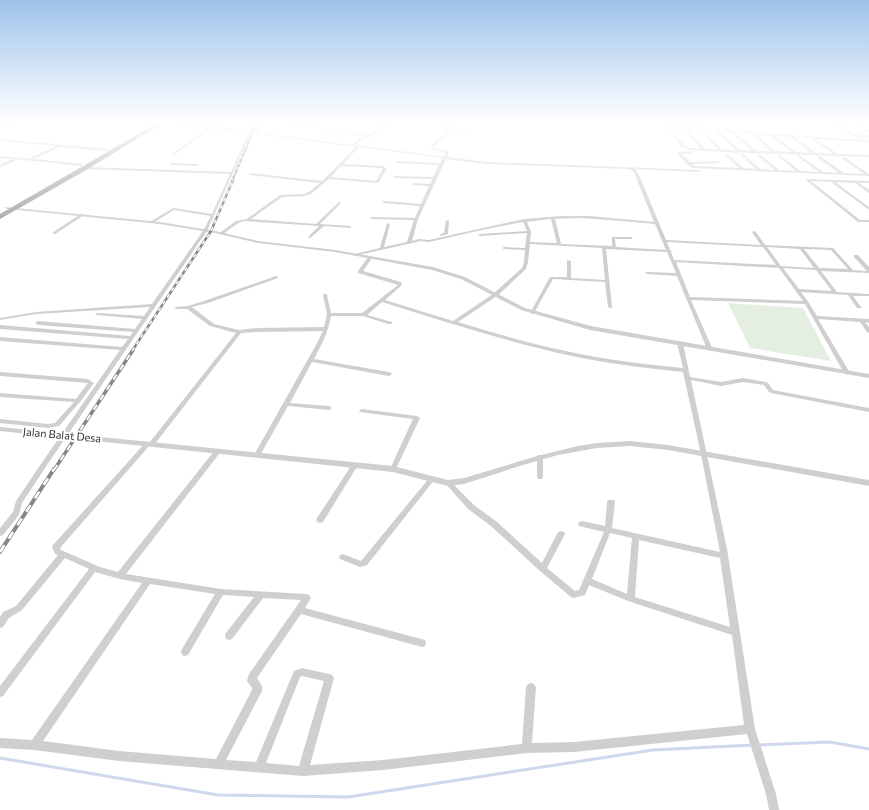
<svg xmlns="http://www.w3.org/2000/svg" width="869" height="810" viewBox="0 0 869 810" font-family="Commissioner,sans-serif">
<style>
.green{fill:#e4eee1}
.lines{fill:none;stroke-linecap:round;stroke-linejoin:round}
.stream{stroke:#cfd8ed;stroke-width:3}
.river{fill:#cfd8ed;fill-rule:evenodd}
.minor{fill:#cfcfcf;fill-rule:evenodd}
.tertiary{fill:#cfcfcf;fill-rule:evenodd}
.trunk{fill:#a2a2a2;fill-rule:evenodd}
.rail-far3-casing{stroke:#878787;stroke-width:2}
.rail-far2-casing{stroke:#878787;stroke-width:2.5}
.rail-far1-casing{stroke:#878787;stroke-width:3.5}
.rail-casing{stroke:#878787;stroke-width:4}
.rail-far3{stroke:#fff;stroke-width:1;stroke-dasharray:3;stroke-linecap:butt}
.rail-far2{stroke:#fff;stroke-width:1.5;stroke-dasharray:4;stroke-linecap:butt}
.rail-far1{stroke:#fff;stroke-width:2;stroke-dasharray:6;stroke-linecap:butt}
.rail{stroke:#fff;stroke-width:2.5;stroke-dasharray:8;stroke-linecap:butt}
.labels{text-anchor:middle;stroke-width:4;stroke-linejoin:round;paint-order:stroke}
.street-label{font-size:11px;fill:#323232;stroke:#fff}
</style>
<rect width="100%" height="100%" fill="#fff"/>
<path class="green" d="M728,303L803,308L831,361L750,348Z"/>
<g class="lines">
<path class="stream" d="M759,745L830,742L869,749
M0,758L218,795L348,797L653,750L753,745"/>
<path class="river" d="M276,121H291L306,124L303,126L279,123Z"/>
<path class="minor" d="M24,121H27L11,126L0,125V123L11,124Z
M161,121L204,126L214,121H217L207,126L249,131L256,121H258L252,132H255L263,121H265L258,133L352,145L360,138L365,136L273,121H277L368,135L388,122L387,121H401L400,122H392L371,137L362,140L355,145L444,157L446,152L430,148L436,140L444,136L448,121H450L449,127L468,129L467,130L448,129L446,137L438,142L433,148L449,151L447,157L486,162L698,170L700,171L699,172L634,169L636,170L639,175L666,240L761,245L752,232L754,231H755L765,245L832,248H833L853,270L867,271L854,257V255H858L869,267V273L821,271L837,292L869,294V296H853L861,307V308H857L848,295L801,292L809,303L817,316L869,319V323L865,322L869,327V333L867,332L860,322L818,319L850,373L847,375L844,373L805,304L691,300L712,348L711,349H707L677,276L647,274L645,273L647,272L676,273L667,252L606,249L612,307V308H610L608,307L605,282L553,279L534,313L532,314L530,313L550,277H567V260L571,261V278L605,280L602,248L530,244L528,262L526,269L497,296L458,322C500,335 542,347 585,355C618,361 650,365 683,368L677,343L680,341L683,343L690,377L721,382L743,378L766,382L768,383L773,390L869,408V412L771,393L769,392L764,385L743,382L721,386L691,380L727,549L755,729L776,794L779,810H769L766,794L747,734L574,752L527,753L383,770L303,776L119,761L34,750L0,748V738L32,740L142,583L120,579L95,572L3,696L0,697V686L89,569L65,558L22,610L9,618L3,627L0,628V617L3,612L16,606L58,555C54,554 54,551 52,547L53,545L146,442H150L236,333L210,326L187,309H177L175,308V307L188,306L204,301L276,276L278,277V278L208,303L192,307L214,324L239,330L257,328L324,327L327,314L323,295V294H327V295L331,313H362L398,285L358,273V271L368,257H370L372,258L363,271L401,282L402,285L385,300L453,321L493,294L522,268L524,262L525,250L504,249L502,248L504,247L525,248L527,233L480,236L478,235L480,234L527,231L523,222L486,229L429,242L421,241L354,256V254L380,248L387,223L390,224L384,247L407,242L414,220L372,219L370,218L372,217L415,218L420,206L384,203L382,202L384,201L421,204L429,186L414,185L412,184L414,183L430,184L433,179L395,178L393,177L395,176L433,177L439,165L398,163H397V161L440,163L443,158L359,147L343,164L383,166L387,169L378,183L329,179L311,194L304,196L282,197L251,219L316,224L339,202L341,203L320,224L350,226H351V228L324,226L310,238H309V236L319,226L244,221L238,223L223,234H221V232L236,221L247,219L280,195L304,194L309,192L320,183L250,175H249V173L322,181L356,147L251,133L207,231L47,465L22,503L19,515L3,535L0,536V528L13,512L16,501L43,461L120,350L0,341V337L122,347L128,339L0,329V325L130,336L133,332L38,325L35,323L38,321L135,329L142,319L97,315L95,314L97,313L144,316L150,307L36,314L0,320V318L36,312L152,304L203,231L211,216L174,210L153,223L150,222L173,208L212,214L230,174L86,169L84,168L86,167L231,172L248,133L211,128L173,156L172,154L208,128L162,122ZM446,159L486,164L629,169L634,172L635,175L654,222L590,216H560L524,219L429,240L419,239L412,241L418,219ZM341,166L381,168L383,169L376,181L331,177ZM580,218L609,220L655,224L666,250L616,247L615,239H632V237H612V246L561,244L555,219ZM551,219L557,243L530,242L531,232L527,222ZM667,242L763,247L776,265L674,260L671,252L672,251L670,250ZM767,247L800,249L814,268L781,266ZM804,249L831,250L848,269L819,268ZM676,262L779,268L803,301L690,297ZM783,268L816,270L832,291L799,289ZM382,302C445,322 508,342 572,356C609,364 646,368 683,372L701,454L720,552L612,528L615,502L614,500H608L607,502L605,526L582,521L579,522L578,524L579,526L604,532L579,590L575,591L547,568L565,534L564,532L561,531L558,532L542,563L497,522L474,505L450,481H446L445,483L468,509L491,526L540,571L571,597L574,598L585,595L589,585L628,601L732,635L744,725L574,742L532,743L536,687L534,684L531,683L528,684L526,687L522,744L383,760L310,765L334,678L332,675L329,674L302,668L294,671L256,762L226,760L262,691V686L257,678L301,614L422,647L425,646L426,643L425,640L305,608L311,598L309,595L306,594L221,589L126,574L219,454L220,452L217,450H215L118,572L100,567L61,550L60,548L150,445H154L241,333L257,332L323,331L316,345L254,455L255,457H259L288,406L329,410L332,408L329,406L290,403L312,362L389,376L391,375L392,374L391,373L389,372L314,359C322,344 328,333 331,316H363L388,324H392V322L367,315ZM610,533L632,538L627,594L592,579ZM639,540L720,558L730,627L635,597ZM150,584L215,594L182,649L181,652L182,655L185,656L188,655L223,595L254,597L226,633L225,636L226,639L229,640L232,639L263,598L301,600L249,674L247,681L252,688V690L216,759L119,751L43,741ZM302,676L324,681L299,766L266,763L300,677Z
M830,121H832L856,135H869V137H859L863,140H869V142L816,139L838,154L869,155V157L722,152L690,150L682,147L663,124L664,123L750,132L751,131L753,132L859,140ZM666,125L681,127L702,149L690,148L684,145ZM684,127L697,128L718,149H705ZM700,129L714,130L736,150L722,149ZM718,130L730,132L752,151L740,150ZM734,132L751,134L771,151H756ZM755,134L770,136L792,152L775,151ZM774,136L791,137L811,153L796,152ZM794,137L814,138V140L834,154L816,153Z
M850,121H852L869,130V132Z
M0,139L107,149L109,150L107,151L60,147L33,159L82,164V166H81L15,159V161L0,167V165L13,159L0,158V156L29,159L56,146L0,141Z
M693,151L692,153L681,154L690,162L718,161L720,162L718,163L692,164L694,166L739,168L725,155L726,153L743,168L756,169L741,155L742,153L760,169L775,170L758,156L759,154L779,170L796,171L778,156L779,154L800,171L819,172L798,157L799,155L823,172L839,173L818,158V156H820L844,173L864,174L843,159V157H844L869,174V176L693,168L687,164L677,153L679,152Z
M172,163L197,164L199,165L197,166L171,165V163Z
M808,179L869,181V183H859L869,190V193L855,183L835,182L869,207V210L831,182L811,181L860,220H869V222H858L807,181V179Z
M81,214L84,215L55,234L52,233Z
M446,220L449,221L448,234L440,236V234L444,233Z
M0,372L88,379L94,383L80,402L59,426L48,428L0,423V419L48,424L55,423L74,402L0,397V393L76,399L88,383L0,376Z
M362,409L417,416L420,418L395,471H391L390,469L413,419L360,412L359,411L360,410Z
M538,455H542L543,457V477L542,479H538L537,477V457Z
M353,463H357L358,465L323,522L320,523L317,522L316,520L317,518Z
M430,477H434L435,479L367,565L360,567L340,559L339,557L340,555L343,554L361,561Z"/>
<path class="tertiary" d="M5,207L160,222L215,231L258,241L335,250L433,267L465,277L525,308L591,326L869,374V378L590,330L521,310L461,279L432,270L335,252L258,243L215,233L160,224L7,209L5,208Z
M0,427L393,466L448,480L464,478L537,456L578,446L597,443L630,441L668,445L869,480V486L668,450L630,446L597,448L558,455L523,465L464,484L448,486L393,472L0,431Z"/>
<path class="trunk" d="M161,121H166L88,169L0,219V214Z"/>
<g class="rail-far3-casing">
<path id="rail-far3" d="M232,181L253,132L260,121"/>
</g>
<g class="rail-far2-casing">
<path id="rail-far2" d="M132,351L211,231L233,180"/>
</g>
<g class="rail-far1-casing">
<path id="rail-far1" d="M54,470L133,350"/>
</g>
<g class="rail-casing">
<path id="rail" d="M0,552L54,469"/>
</g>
<use href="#rail-far3" class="rail-far3"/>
<use href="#rail-far2" class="rail-far2"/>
<use href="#rail-far1" class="rail-far1"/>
<use href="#rail" class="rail"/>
</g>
<linearGradient id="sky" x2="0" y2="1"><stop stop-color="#9ec2ea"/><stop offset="0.52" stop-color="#fff"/><stop offset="1" stop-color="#fff" stop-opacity="0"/></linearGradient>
<rect width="869" height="234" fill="url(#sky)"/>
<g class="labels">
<g class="street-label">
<text transform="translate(62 435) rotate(5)" y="4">Jalan Balat Desa</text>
</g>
</g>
</svg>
